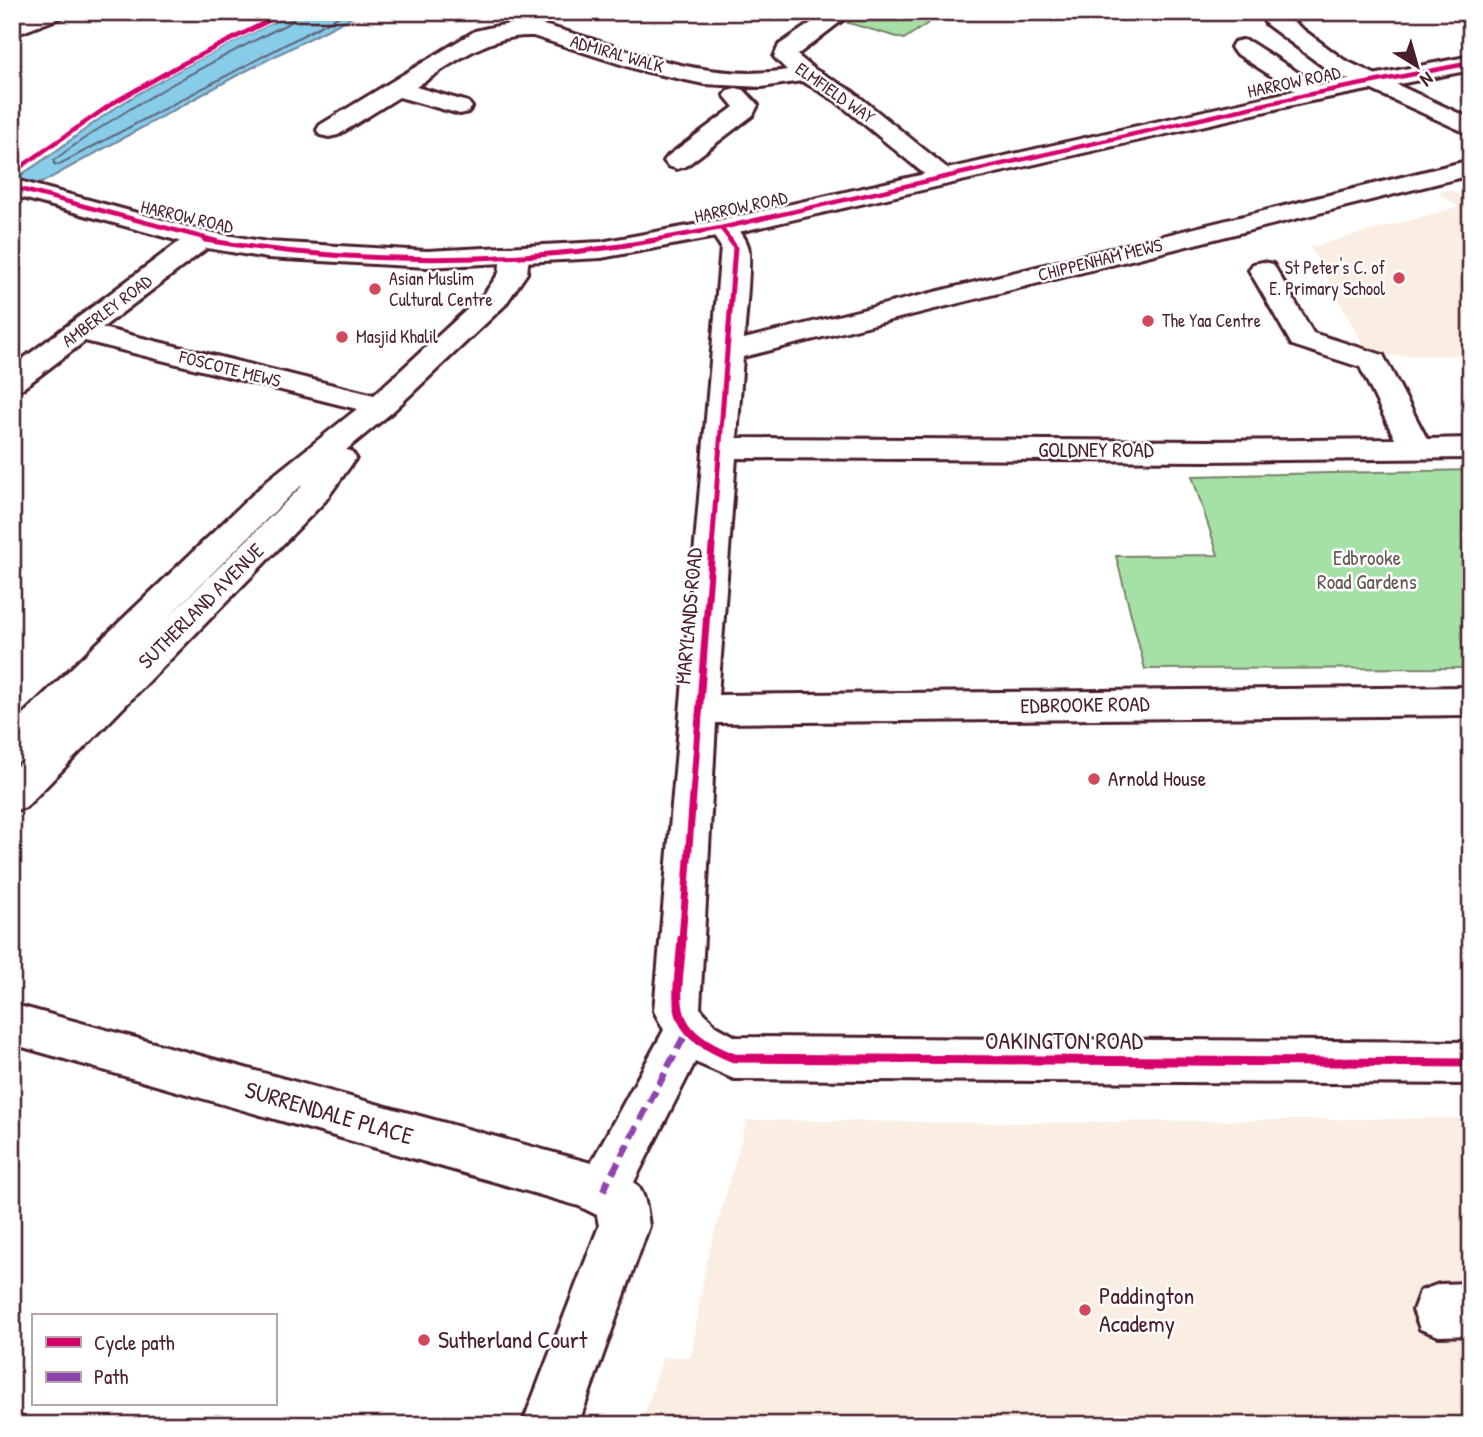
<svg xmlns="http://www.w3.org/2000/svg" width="1483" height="1437" viewBox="0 0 1483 1437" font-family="'Patrick Hand',sans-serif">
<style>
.built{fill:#faede2}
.green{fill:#a5e0a6;stroke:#788068;stroke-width:2}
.water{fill:#87cce9;stroke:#6f879d;stroke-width:2}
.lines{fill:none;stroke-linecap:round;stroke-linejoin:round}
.shore{stroke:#626477;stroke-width:2}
.minor-casing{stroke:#4a1f2b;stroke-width:6}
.major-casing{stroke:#4a1f2b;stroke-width:6}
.minor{fill:#fff;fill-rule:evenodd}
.major{fill:#fff;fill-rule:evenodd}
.quiet{stroke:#8e44ad;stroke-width:7;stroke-dasharray:13 7;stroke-linecap:butt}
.cycleway-far3-casing{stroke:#fff;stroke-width:7}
.cycleway-far2-casing{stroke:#fff;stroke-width:9}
.cycleway-far1-casing{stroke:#fff;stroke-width:11}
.cycleway-casing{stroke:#fff;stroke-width:13}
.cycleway-far3{stroke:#d6006c;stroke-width:4.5}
.cycleway-far2{stroke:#d6006c;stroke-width:5}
.cycleway-far1{stroke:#d6006c;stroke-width:7}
.cycleway{stroke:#d6006c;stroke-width:9}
.poi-dot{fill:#d1495b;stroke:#fff;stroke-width:2.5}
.labels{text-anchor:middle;stroke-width:5;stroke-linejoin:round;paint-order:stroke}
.far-street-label{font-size:18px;fill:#4a1f2b;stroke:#fff}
.far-poi-label{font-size:18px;fill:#4a1f2b;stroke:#fff;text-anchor:start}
.street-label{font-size:21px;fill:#4a1f2b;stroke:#fff}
.park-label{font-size:21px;fill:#655950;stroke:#fff}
.poi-label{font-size:21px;fill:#4a1f2b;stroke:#fff;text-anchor:start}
.near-street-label{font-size:24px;fill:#4a1f2b;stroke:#fff}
.near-poi-label{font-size:24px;fill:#4a1f2b;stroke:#fff;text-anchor:start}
</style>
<rect width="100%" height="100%" fill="#fff"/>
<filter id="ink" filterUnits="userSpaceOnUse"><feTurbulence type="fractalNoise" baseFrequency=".0143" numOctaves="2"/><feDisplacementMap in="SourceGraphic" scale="14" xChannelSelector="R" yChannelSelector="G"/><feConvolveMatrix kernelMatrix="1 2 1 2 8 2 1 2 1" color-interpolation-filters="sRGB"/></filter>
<g filter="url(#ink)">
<path class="built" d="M1450,190L1471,201V218L1465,232L1471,236V355L1391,356L1364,346L1310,247L1459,207L1438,193Z
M1471,1118V1425H641L663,1357H691L706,1263L747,1120L1006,1123Z"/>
<path class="green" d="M865,12H945L904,39L848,23Z
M1471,470V668L1145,669L1116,556L1218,555L1192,476Z"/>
<path class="water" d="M294,12H362L236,76L12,199V180C51,158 85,127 123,103C177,68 237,41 294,12Z"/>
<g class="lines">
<path class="shore" d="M296,12L291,22C209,63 128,105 54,160V164L58,165L347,12"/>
<g class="minor-casing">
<path id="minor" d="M35,12H65L62,17L12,36V22Z
M827,12H853L797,55L814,69L852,91L952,172L956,177L952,182L943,185L934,182L836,101L802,81L762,87L704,84L639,70L533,36C488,34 452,64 416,87L468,102L472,107L468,112L460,114L399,97L338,135L329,137L320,135L317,130L320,125L475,31C495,26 515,22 535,23C620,44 697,84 787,70L774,57L779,45Z
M1274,13L1282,14L1344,60L1471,119V135L1328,70L1266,24L1263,19L1266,14Z
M1242,40L1250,42L1322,88L1326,93L1322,98H1306L1234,52L1231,47L1234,42Z
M736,88L744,90L758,105L753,115L686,166L677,169L668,166L664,161L668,156L734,107L724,95L728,90Z
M1471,160V175L743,357L737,438L1206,441L1395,439L1360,367L1292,345L1249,270L1253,264L1263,262L1273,264L1313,333L1383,355L1427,439L1471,438V458L1206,461L736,458L718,695L1471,687V715L716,723L700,1008L716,1026L736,1037L1471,1042V1084L734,1079L695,1062L634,1182C646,1192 647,1212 649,1226L578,1425H522L599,1226L597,1215L579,1206L12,1044V1004L591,1163L664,1030L654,1011L721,247L708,228L712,222C728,218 743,230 748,246C752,257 745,323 744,339Z
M201,231L211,233L214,239L211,245L102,328L374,395L485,293L499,273L501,256L505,250L515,248L525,250L529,256L527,273L505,305L391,413L346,450L351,451L356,458L325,501L26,807L12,811V771L23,760L12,764V725L269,479L357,409L85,341L23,388L12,391V367L191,233ZM302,485L301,487L160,625L293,493Z
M1471,1283V1335L1439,1336L1420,1329L1413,1310L1420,1291L1439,1284Z"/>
</g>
<g class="major-casing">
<path id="major" d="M1471,56V70L1306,102L721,236L601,258L427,267L267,258L201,247L12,195V179L203,231L267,242L427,251L601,242L721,220L1306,88Z"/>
</g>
<use href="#minor" class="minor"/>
<use href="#major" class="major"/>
<path class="quiet" d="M603,1191L687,1031"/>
<g class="cycleway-far3-casing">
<path id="cycleway-far3" d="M12,173L113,103L180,65L286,12
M12,187L216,241
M721,228L731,241
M648,241L721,228L1306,95L1471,63"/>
</g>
<g class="cycleway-far2-casing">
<path id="cycleway-far2" d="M205,240C349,264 513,266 657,240
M712,548L735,247L730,240"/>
</g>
<g class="cycleway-far1-casing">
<path id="cycleway-far1" d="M682,939L712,546"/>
</g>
<g class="cycleway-casing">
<path id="cycleway" d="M682,938C678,1003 662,1029 734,1058L1471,1063"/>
</g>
<use href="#cycleway-far3" class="cycleway-far3"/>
<use href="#cycleway-far2" class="cycleway-far2"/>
<use href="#cycleway-far1" class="cycleway-far1"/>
<use href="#cycleway" class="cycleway"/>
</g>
</g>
<g class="poi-dot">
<circle cx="1399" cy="278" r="7"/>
<circle cx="375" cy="289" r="7"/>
<circle cx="1148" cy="321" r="7"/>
<circle cx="342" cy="337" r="7"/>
<circle cx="1094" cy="779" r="7"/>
<circle cx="1085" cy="1310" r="7"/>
<circle cx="424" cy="1340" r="7"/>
</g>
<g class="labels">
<g class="far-street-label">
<text transform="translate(617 54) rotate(16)" y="6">ADMIRAL WALK</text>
<text transform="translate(1294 82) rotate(-12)" y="6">HARROW ROAD</text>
<text transform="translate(835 93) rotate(35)" y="6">ELMFIELD WAY</text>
<text transform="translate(741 207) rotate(-12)" y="6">HARROW ROAD</text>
<text transform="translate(187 217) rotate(13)" y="6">HARROW ROAD</text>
<text transform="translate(1100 260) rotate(-14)" y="6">CHIPPENHAM MEWS</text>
<text transform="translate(107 311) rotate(-37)" y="6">AMBERLEY ROAD</text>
<text transform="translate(230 369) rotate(14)" y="6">FOSCOTE MEWS</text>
</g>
<g class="far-poi-label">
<text x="1385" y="274" text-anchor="end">St Peter's C. of<tspan x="1385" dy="21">E. Primary School</tspan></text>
<text x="389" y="285">Asian Muslim<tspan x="389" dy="21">Cultural Centre</tspan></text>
<text x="1162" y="327">The Yaa Centre</text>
<text x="356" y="343">Masjid Khalil</text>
</g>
<g class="street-label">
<text x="1096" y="457">GOLDNEY ROAD</text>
<text transform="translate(201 606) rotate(-45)" y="7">SUTHERLAND AVENUE</text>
<text transform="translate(689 616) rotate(-85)" y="7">MARYLANDS ROAD</text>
<text transform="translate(1085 705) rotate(-1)" y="7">EDBROOKE ROAD</text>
</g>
<g class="park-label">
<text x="1367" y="565">Edbrooke<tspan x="1367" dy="24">Road Gardens</tspan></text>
</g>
<g class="poi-label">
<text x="1108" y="786">Arnold House</text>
</g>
<g class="near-street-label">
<text x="1064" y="1049">OAKINGTON ROAD</text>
<text transform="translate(329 1113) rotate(16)" y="8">SURRENDALE PLACE</text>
</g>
<g class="near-poi-label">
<text x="1099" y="1304">Paddington<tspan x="1099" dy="28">Academy</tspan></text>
<text x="438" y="1348">Sutherland Court</text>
</g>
</g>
<rect width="1483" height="1437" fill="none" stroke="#fff" stroke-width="42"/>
<rect x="21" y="21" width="1441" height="1395" fill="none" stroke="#4a1f2b" stroke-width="2.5" filter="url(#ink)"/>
<rect x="32" y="1314" width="245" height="91" fill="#ffffff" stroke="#b7a5aa" stroke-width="2"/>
<rect x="46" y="1337" width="35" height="10" fill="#d6006c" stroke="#b7a5aa" stroke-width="2"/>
<text x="94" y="1350" font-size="21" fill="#4a1f2b">Cycle path</text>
<rect x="46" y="1372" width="35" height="10" fill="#8e44ad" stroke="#b7a5aa" stroke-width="2"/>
<text x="94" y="1384" font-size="21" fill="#4a1f2b">Path</text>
<g transform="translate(1417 66) rotate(143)" stroke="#ffffff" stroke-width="5" paint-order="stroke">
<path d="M0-5L12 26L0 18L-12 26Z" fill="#4a1f2b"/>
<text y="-10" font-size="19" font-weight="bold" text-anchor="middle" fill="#4a1f2b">N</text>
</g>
</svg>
